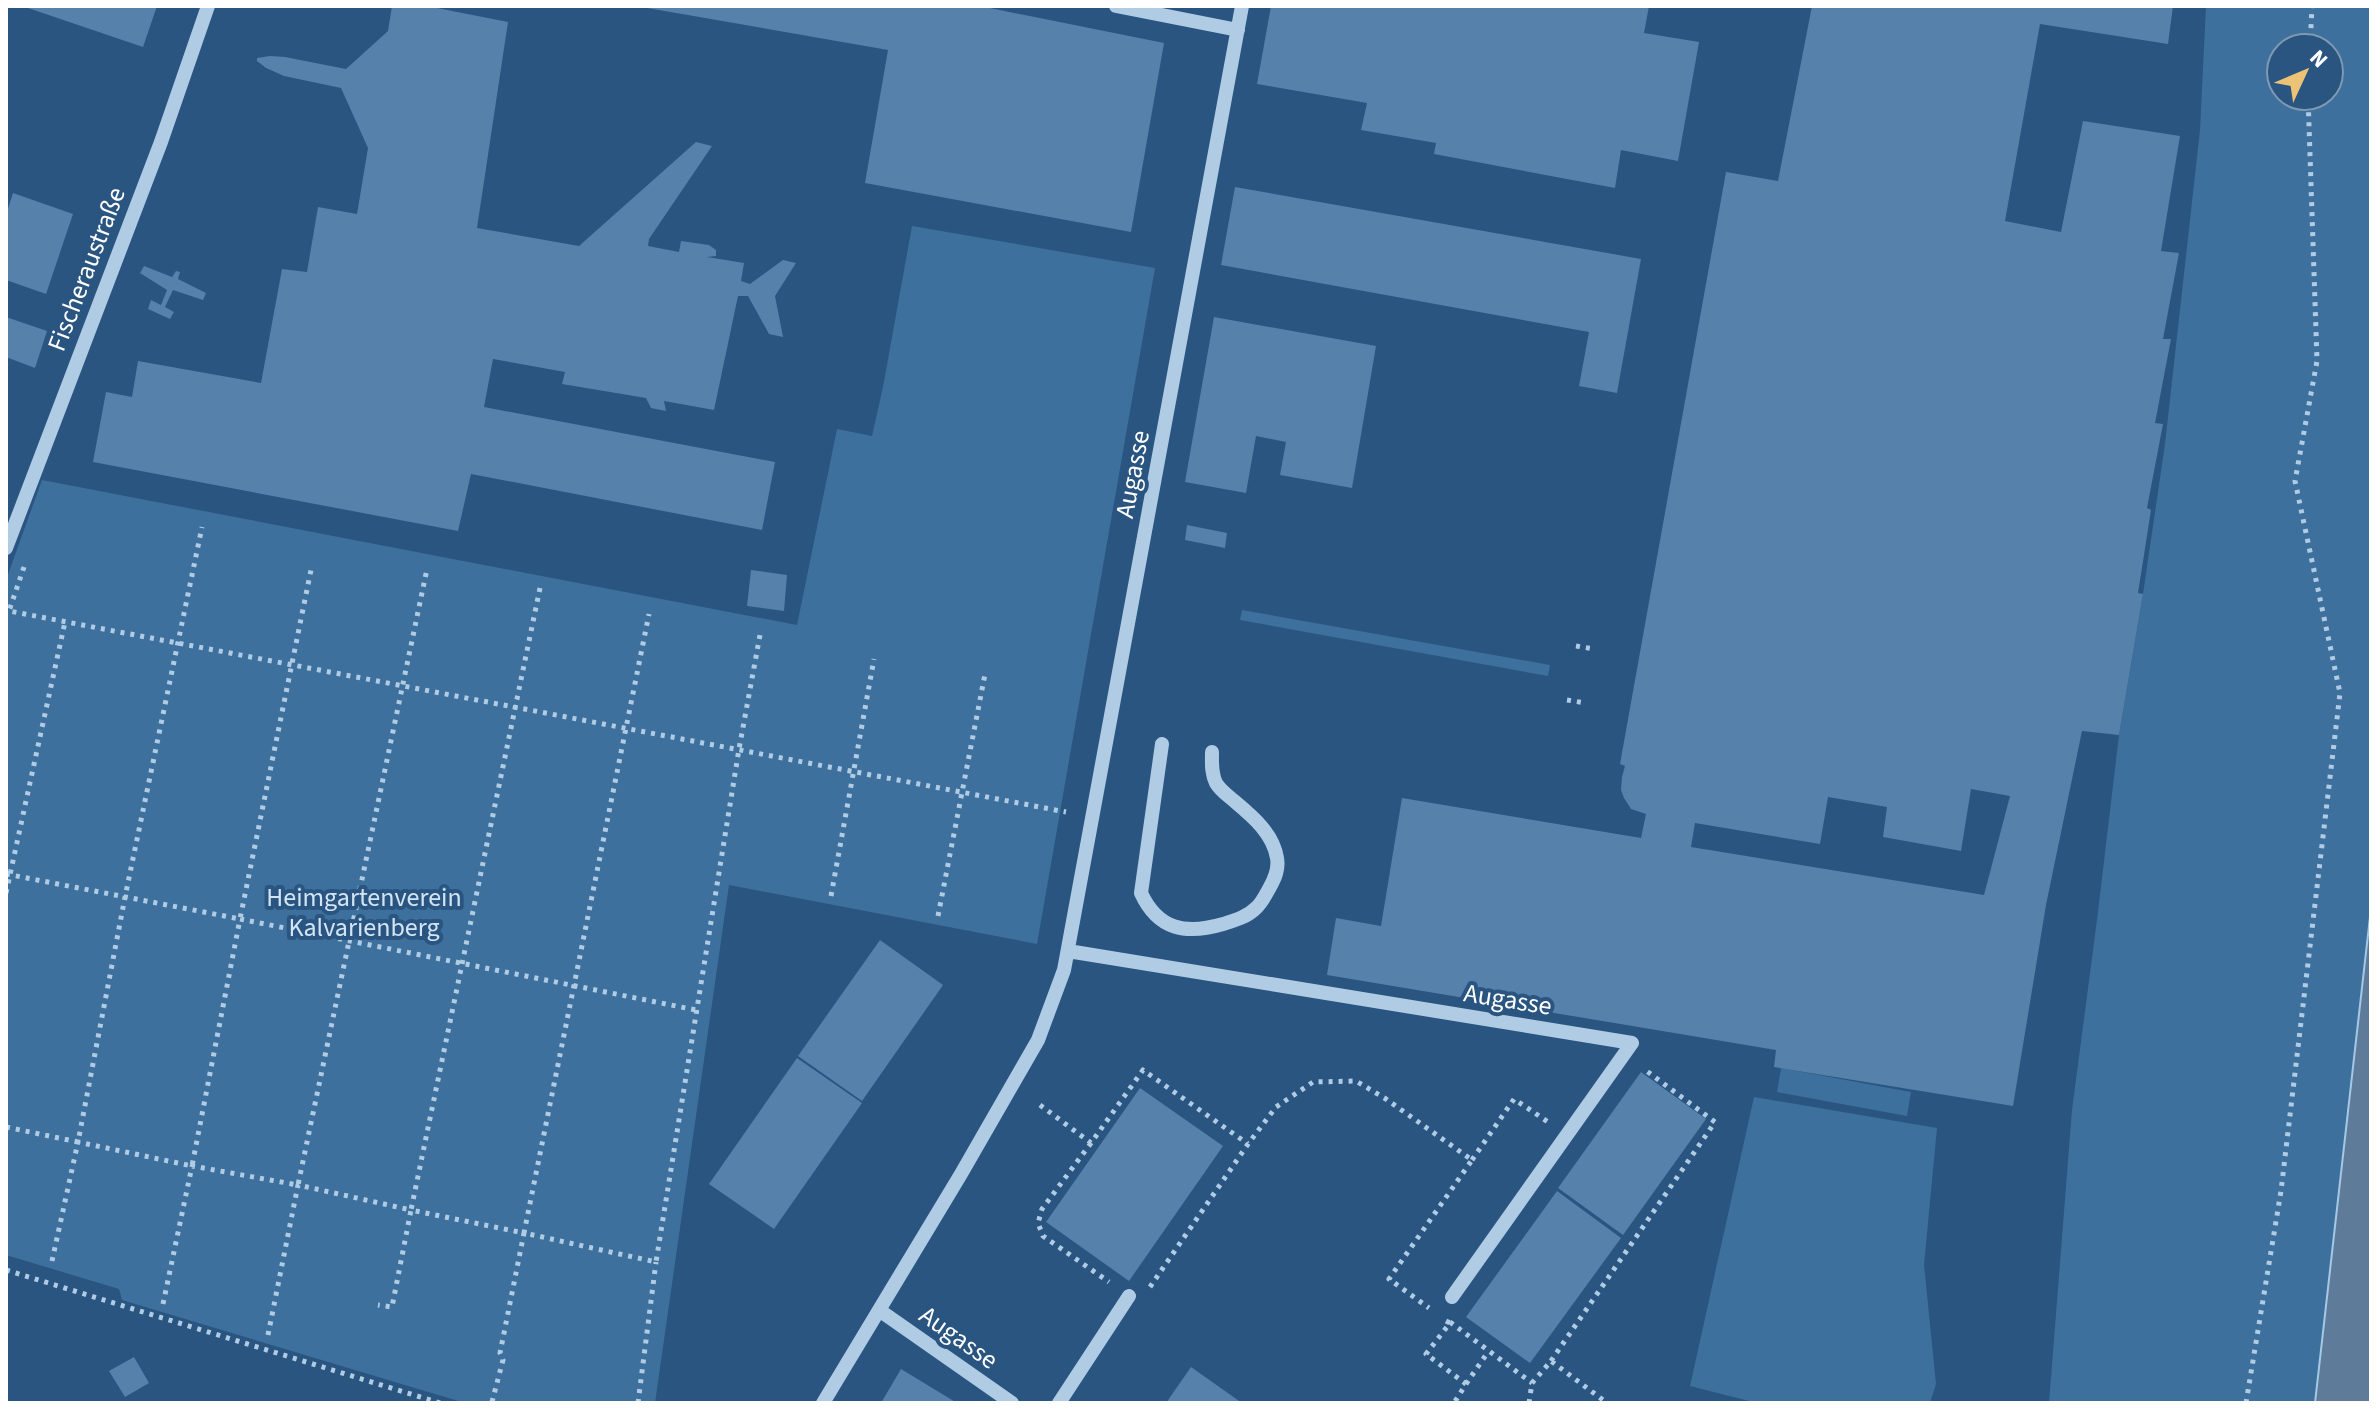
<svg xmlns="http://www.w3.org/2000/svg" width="2377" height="1409" viewBox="0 0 2377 1409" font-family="'Source Sans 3',sans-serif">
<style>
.green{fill:#3e709d;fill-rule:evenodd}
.water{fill:#5e7c9a;stroke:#a5c8e6;stroke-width:2}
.building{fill:#5581aa;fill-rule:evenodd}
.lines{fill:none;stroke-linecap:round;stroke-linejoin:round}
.path{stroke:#b0cce5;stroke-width:5;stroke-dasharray:4 6;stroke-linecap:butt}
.minor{stroke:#b0cce5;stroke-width:14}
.labels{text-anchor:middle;stroke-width:8;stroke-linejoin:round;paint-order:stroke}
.street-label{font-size:26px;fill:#fff;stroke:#295580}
.park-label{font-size:26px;fill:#d3e5f5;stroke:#295580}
</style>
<rect width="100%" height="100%" fill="#295580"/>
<path class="green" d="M2206,6H2371V908L2315,1403H2049L2072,1110L2097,920L2119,735L2143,594L2165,444L2200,130ZM2281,48H2329V96H2281Z
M912,226L1155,268L1037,944L729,885L655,1403H465L122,1300L119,1289L6,1255V580L42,480L797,625L837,429L872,436L883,387Z
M1242,610L1550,665L1548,676L1240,620Z
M1781,1068L1911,1092L1907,1116L1777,1092Z
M1754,1097L1937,1128L1924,1265L1936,1384L1930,1403H1757L1690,1386Z"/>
<path class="water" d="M2371,908V1403H2315Z"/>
<path class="building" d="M22,6H157L143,47Z
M392,6H427L508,22L477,228L579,246L696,142L712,146L649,239L648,246L679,252L681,241L709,245L716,250V256L707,257L744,263L741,281L750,284L783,260L796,263L775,296L783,337L769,334L748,296H738L714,410L664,401L666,411L651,408L646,398L562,384L565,372L493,359L484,407L775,462L762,530L471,474L458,531L93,462L106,392L132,397L138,361L261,383L282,269L307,272L318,207L357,214L368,148L341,88L284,76L266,68L257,61V58L270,56L285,57L346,69L388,31Z
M636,6H980L1164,43L1131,232L865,183L888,50Z
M1271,6H1649L1644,33L1699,42L1678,161L1621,150L1615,188L1434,154L1436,143L1361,130L1367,103L1257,84Z
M1812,6H2173L2168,44L2040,24L2005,221L2061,232L2083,121L2180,136L2161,251L2179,253L2163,339H2171L2155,423L2163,424L2147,508L2151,510L2138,593L2143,594L2119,735L2082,731L2046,905L2013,1106L1774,1067L1776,1050L1327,975L1336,918L1381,926L1402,798L1641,838L1646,814L1631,809L1624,798L1621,790L1622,777L1625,766L1620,764L1726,172L1778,181ZM1971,789L2010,796L1984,895L1691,847L1695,823L1820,844L1828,797L1887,807L1883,837L1961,851Z
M1235,187L1641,259L1617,393L1579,386L1589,332L1221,265Z
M13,193L73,214L46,294L6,280V215Z
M144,266L172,277L176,271L180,272L178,279L206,293L203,300L173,290L165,307L174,312L170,319L148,309L151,300L161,305L167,290L140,273Z
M6,317L47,331L35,368L6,357Z
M1214,317L1376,346L1352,488L1280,475L1286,442L1256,436L1246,493L1185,482Z
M1187,525L1227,533L1225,548L1185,540Z
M751,570L787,575L784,611L747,606Z
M880,940L943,985L862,1101L798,1056Z
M797,1058L862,1103L774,1229L709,1184Z
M1641,1072L1706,1119L1623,1235L1558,1188Z
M1140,1088L1223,1146L1129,1281L1046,1222Z
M1557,1191L1621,1238L1530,1363L1466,1317Z
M134,1357L149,1383L125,1397L109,1371Z
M1191,1367L1242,1403H1166Z
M901,1369L957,1403H881Z"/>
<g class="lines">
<path class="path" d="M2310,48L2312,6
M24,567L9,611L1066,812
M540,588L411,1210L524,1233L649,614
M1576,646L1594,649
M1567,700L1585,703
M6,874L240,919L312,565
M6,893L65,622
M831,896L874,659
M938,916L985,674
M1040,1105L1091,1143L1143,1070L1248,1144
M6,1127L78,1142L125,897L202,527
M1091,1143L1042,1209L1038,1223L1043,1236L1109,1282
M1472,1160L1514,1099L1548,1122
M52,1261L78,1142L192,1166L240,919L696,1010
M6,1270L440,1403
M1150,1287L1248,1144L1276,1107L1313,1082L1356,1081L1386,1099L1472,1160L1389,1279L1429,1308
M163,1304L192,1166L298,1185L427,569
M1446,1321L1450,1323L1426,1354L1466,1384L1454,1403
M1450,1322L1532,1383
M268,1335L298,1185L411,1210L392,1307L378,1305
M1551,1361L1715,1122L1644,1069
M1466,1384L1488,1352
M492,1402L503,1360L500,1353L524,1233L656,1262L739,749L760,635
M638,1403L656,1262
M1529,1403L1532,1383L1551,1361L1607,1403
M2246,1403L2281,1191L2340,693L2295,481L2317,361L2308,96"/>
<path class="minor" d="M1116,6L1238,30
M6,548L161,142L208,6
M1162,744L1141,893C1158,930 1186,935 1223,924C1236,920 1247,917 1256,908C1262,903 1266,894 1270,887C1275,878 1279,869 1277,858C1273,833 1252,816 1233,800C1227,795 1220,790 1216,783C1211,773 1212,763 1212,752
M1068,951L1632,1043L1452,1297
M879,1310L1012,1403
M823,1403L961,1174L1038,1040L1064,970L1242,6
M1059,1403L1129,1296"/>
</g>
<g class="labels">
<g class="street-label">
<text transform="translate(86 269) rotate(-69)" y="9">Fischeraustraße</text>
<text transform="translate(1132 474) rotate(-79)" y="9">Augasse</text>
<text transform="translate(1508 999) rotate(9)" y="9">Augasse</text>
<text transform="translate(959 1337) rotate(35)" y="9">Augasse</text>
</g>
<g class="park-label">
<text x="364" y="906">Heimgartenverein<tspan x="364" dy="30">Kalvarienberg</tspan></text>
</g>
</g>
<rect width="2377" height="1409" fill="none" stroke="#ffffff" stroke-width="16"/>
<g transform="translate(2305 72) rotate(46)"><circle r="38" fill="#295580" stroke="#7f99b3" stroke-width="2"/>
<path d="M0-6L14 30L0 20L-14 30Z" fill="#ecc277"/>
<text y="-12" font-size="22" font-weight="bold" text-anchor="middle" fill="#ffffff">N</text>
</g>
</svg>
